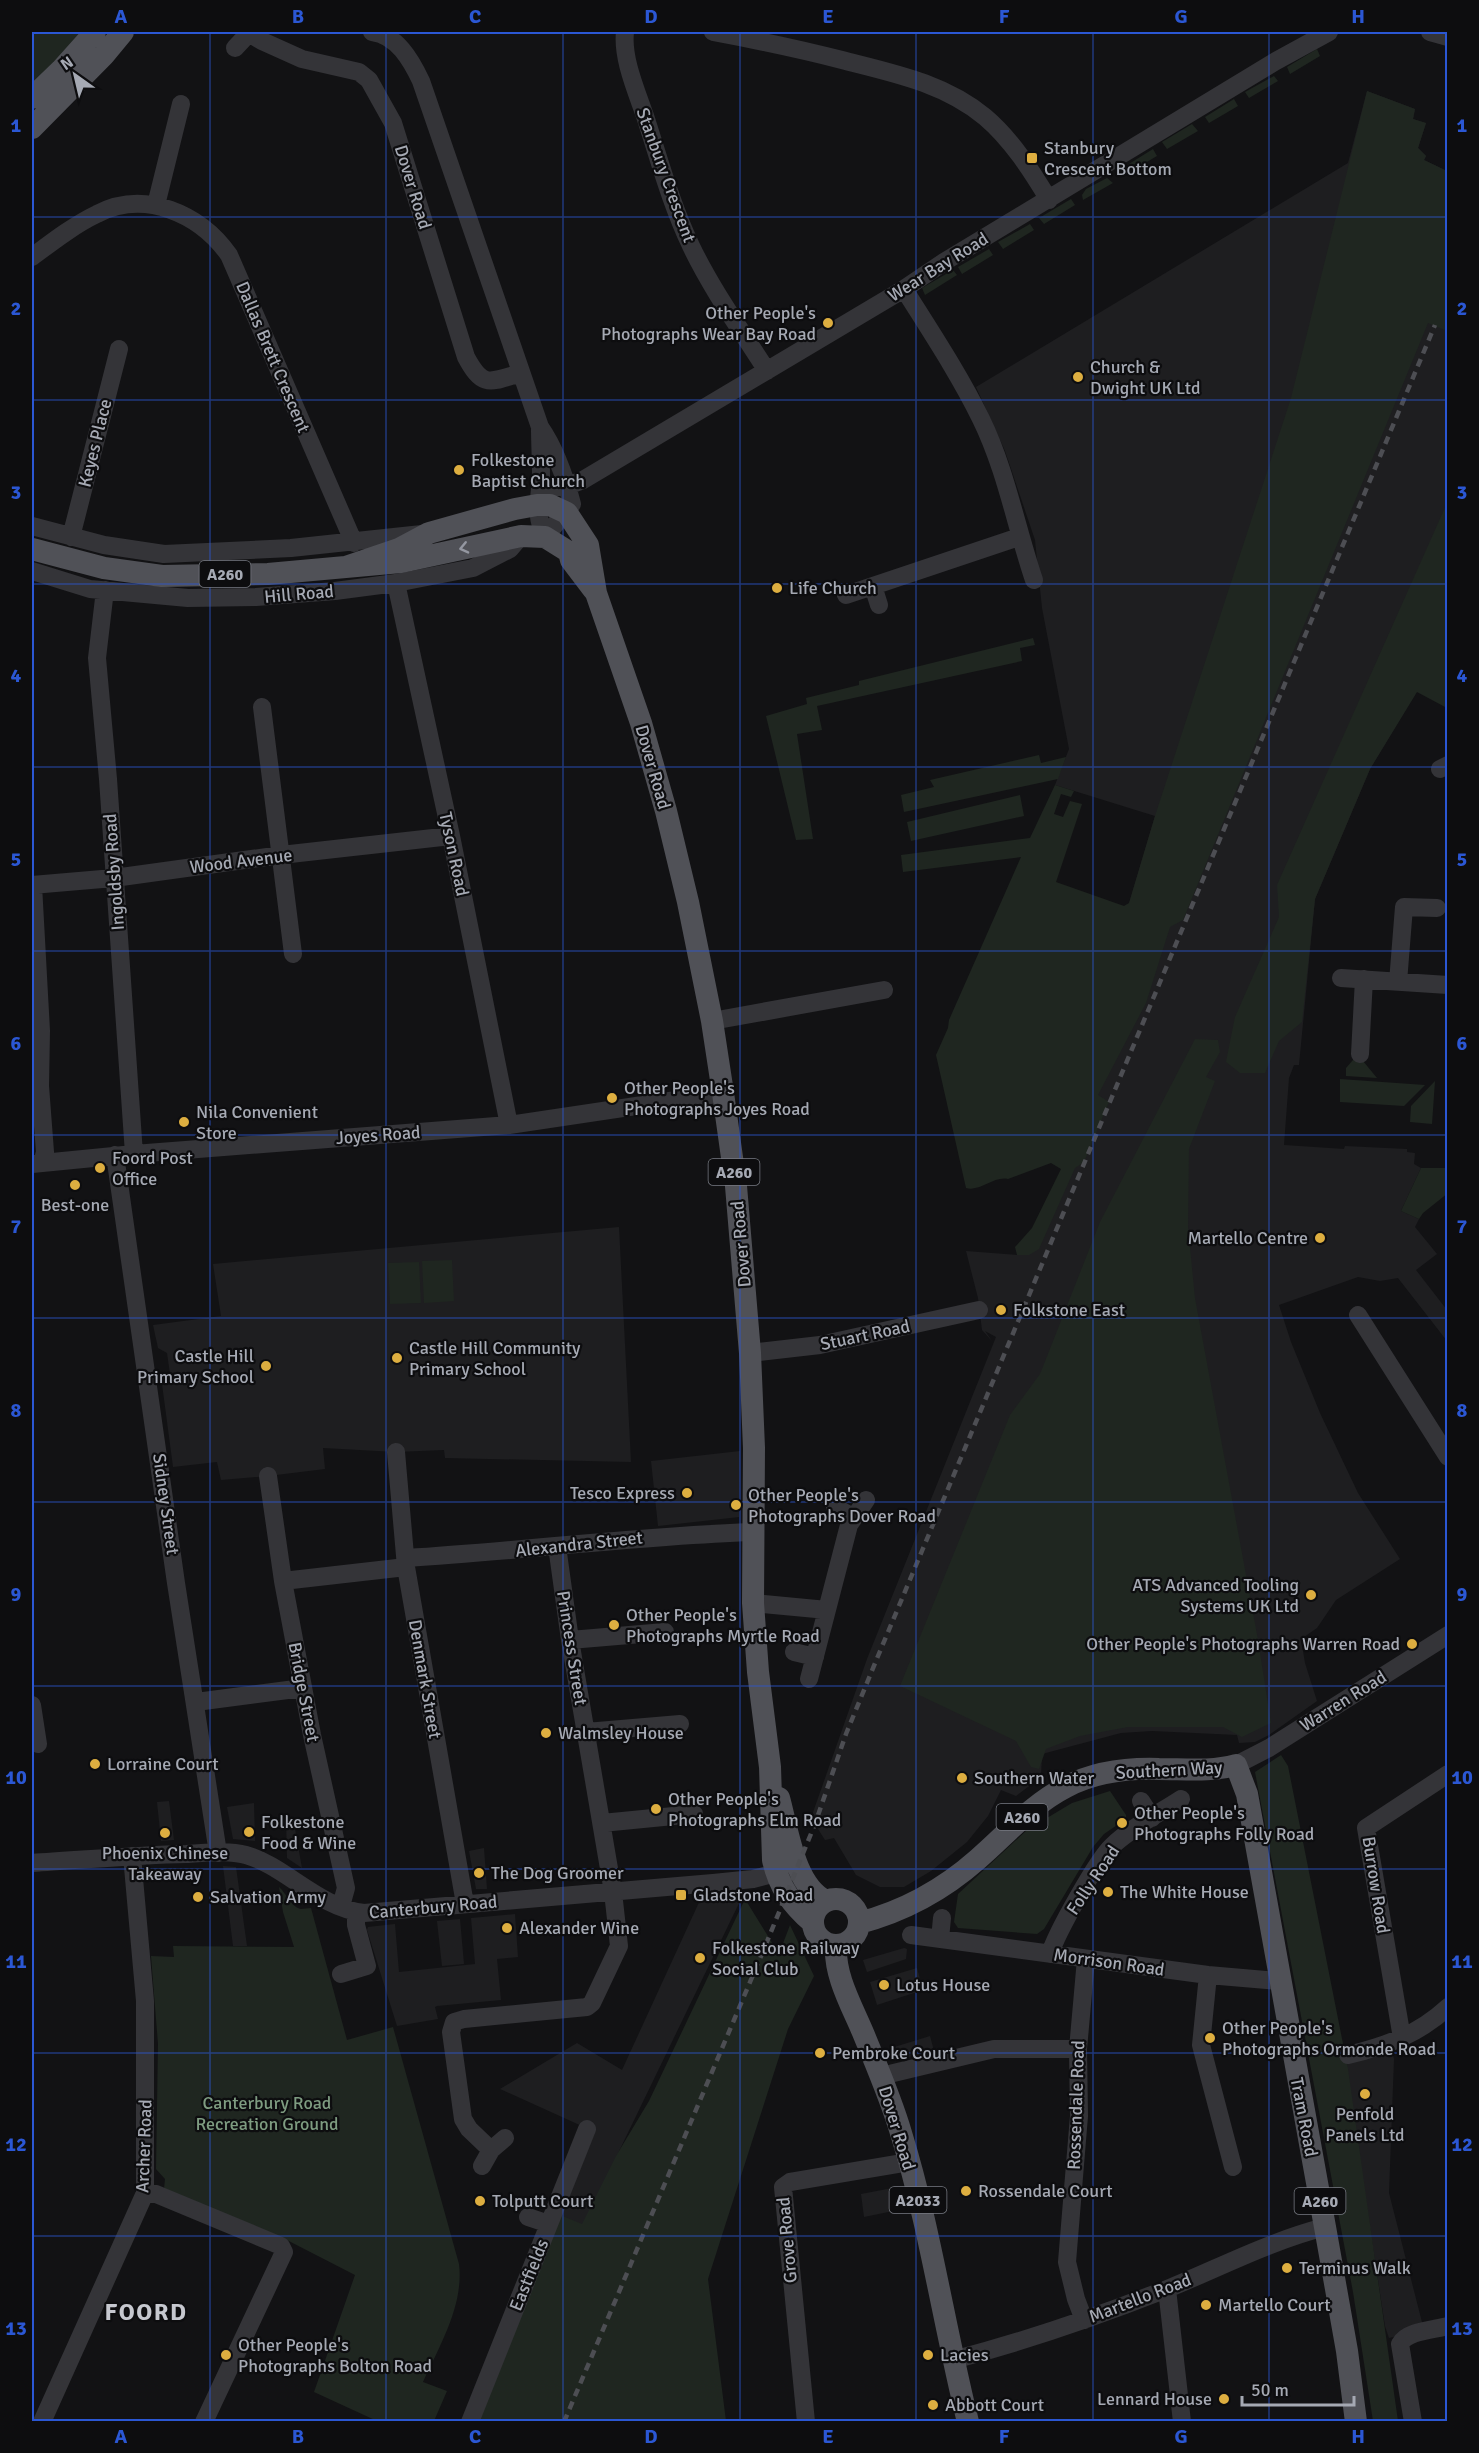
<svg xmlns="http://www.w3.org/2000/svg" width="1479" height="2453" viewBox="0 0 1479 2453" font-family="Signika,sans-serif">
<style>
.built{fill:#1e1e20}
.green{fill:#1f2620}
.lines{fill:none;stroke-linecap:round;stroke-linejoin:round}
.minor{stroke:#343438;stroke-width:18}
.major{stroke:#505157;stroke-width:22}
.rail{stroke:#4d4e53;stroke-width:4.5;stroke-dasharray:8 6;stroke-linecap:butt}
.oneway{stroke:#9497a1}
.grid{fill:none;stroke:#2b57d4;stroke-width:1.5;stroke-opacity:0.55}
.poi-dot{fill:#ddae40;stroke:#0d0d0f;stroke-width:2}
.labels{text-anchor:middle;stroke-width:4.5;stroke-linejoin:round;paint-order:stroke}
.shield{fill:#0d0d0f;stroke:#777a82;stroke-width:1.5}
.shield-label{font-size:16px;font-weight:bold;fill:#a5a9b3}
.poi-label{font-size:18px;fill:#a5a9b3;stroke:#0d0d0f;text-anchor:start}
.street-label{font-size:18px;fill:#a5a9b3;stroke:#0d0d0f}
.park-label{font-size:18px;fill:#7e9c81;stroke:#0d0d0f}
.district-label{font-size:24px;font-weight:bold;letter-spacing:1.5px;fill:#c6c8cf;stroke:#0d0d0f}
.neatline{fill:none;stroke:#2b57d4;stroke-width:2}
.grid-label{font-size:20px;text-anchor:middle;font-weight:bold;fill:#2b57d4}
</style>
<rect width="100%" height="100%" fill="#121214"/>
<path class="built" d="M1367,91L1415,109L1413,119L1426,123L1418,148L1426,156L1424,160L1447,171V641L1370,769L1315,899L1299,1065H1294L1289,1078L1284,1145L1344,1149L1345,1146L1407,1149V1152L1415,1153L1414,1164L1421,1168L1401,1211L1419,1219L1415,1227L1437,1254L1416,1270L1447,1310V1341L1398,1278L1380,1281L1358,1277L1279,1305L1291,1342L1320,1413L1358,1493L1400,1559L1336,1600L1317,1628L1301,1639L1305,1663L1317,1701L1269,1735L1255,1742L1239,1743L1237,1735L1152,1731L1121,1733L1042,1754L1041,1777L1016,1796L1001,1790L988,1816L967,1842L931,1871L904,1887H880L856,1875L834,1838L825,1840L811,1818L867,1659L996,1337L985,1331L992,1341L982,1330L978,1298L966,1251L1018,1255L1044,1210L1063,1169L1128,907L1155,816L1055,785L1069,749L1042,608L1035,540L1005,451L976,387L1348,163Z
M619,1227L631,1462L445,1458L444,1450L396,1452L323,1448L325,1469L268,1476L221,1480L217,1462L173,1467L162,1384L170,1374L167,1353L158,1348L153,1325L221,1316L213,1264Z
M740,1451L739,1517L658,1526L651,1461Z
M169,1801L174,1840L161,1841L157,1802Z
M254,1803L255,1841L233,1839L227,1807Z
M286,1817L293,1818L302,1868L287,1858Z
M484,1848L487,1889H476L469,1851Z
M223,1866L236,1867L247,1946H233Z
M743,1895L578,2236H553L595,2132L500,2089L577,2043L622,2070L701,1898Z
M515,1914L518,1957L497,1959L501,2000L437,2006L435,2007L438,2019L397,2026L367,1930L368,1927L395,1924L399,1972L475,1964L471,1918Z
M460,1919L464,1964L442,1966L437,1921Z
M904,1948L907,1949L906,1959L867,1972L863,1960Z
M917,1968L923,1990L877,2005L870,1982Z
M930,2036L934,2051L895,2060L891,2048Z
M1391,2047L1394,2059L1389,2193L1424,2330L1389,2338L1385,2326L1344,2057Z
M903,2186L908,2208L864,2217L861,2194Z"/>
<path class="green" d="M32,32H86L32,87Z
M1317,49L1320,56L1290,74L1287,67Z
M1274,76L1278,81L1249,98L1245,92Z
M1367,91L1415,109L1413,119L1426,123L1418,148L1426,156L1424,160L1447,171V331L1428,323L1183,920L1170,927L1146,1003L1098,1095L1109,1102L1084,1162L1075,1168L1039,1249L1029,1255H1017L1015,1247L1032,1228L1061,1169L1051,1163L1008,1179C993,1176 981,1192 966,1188L936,1055L948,1028L949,1020L1021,857L903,872L901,855L1030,838L1055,785L1074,791L1071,797L1061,794L1054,814L1063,817L1070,801L1082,804L1056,882L1124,906L1129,903L1155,816L1291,398Z
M1234,99L1238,106L1209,123L1205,117Z
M1192,124L1198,131L1167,149L1162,142Z
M1153,149L1157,156L1128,173L1124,167Z
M1107,178L1113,183L1083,200L1082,195L1086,189Z
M1071,199L1075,205L1044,224L1039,218Z
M1030,224L1034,230L1003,249L998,242Z
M989,249L993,255L962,274L958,267Z
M953,270L957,275L925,295L922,288Z
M1447,503V708L1417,692L1370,769L1315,899L1302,1022L1279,1041L1265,1073H1240L1226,1062L1235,1017L1279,917L1277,885Z
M1033,638L1035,645L1020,648L1022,661L817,706L822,730L797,734L813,839L796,840L766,716L807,704L806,698L859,685V681Z
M1039,755L1041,763L1066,757L1058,779L904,812L901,795L934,787L930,780Z
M1020,795L1024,816L911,841L907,822Z
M1195,1039L1218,1040L1220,1052L1206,1077L1215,1081L1189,1149L1188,1227L1195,1298L1258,1640L1271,1723L1242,1737L1223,1727H1128L1080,1736L1046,1749L1039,1769L1031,1767L1016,1741L900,1686L1010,1415L1040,1374L1100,1222Z
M1353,1060L1363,1061L1377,1078L1346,1076V1068Z
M1340,1079L1425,1085L1404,1106L1340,1102Z
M1435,1081L1432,1124L1410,1122L1411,1106Z
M1421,1168H1447L1448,1193L1423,1213L1419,1219L1401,1211Z
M452,1260L454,1301L424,1303L422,1261Z
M419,1262L421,1303L390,1304L388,1263Z
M1281,1755L1288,1766L1348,2069L1398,2421H1373L1353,2292L1255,1772Z
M1110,1791L1126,1815V1819L1104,1834L1093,1847L1044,1929L1037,1934L958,1928L954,1922L958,1894L1027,1830L1072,1803Z
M279,1887C286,1893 291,1907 301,1909C304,1909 308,1908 311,1908L347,2040L393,2027L459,2264C464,2305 440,2345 423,2382L447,2391L434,2421H377L314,2392L355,2275L281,2237L164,2189L165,2179L156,2169L158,2044L151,1956L174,1957L173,1946L294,1947L283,1912Z
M745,1899L779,1954L790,1925L814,1976L788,2029L708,2279L726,2421L479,2422L560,2215L582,2224L616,2156L649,2101Z"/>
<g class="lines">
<path class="minor" d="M247,32L262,41L302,59L359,72L369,80L393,123L466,357C483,389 490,382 521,373
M372,32C397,35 411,60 421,81L540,427C556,450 565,477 572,504L545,537C534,512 540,501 541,476C541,459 540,443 540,427
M625,32C622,58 636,90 645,116C659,159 671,204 691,246C712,290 741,330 767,371
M713,32C756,40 799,49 842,60C893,73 944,83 985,117C1011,139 1031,170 1049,200
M1430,32L1448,37
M235,48L249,33
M156,205L181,104
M32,257C52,242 74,225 97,214C145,189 200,214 229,255L354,543
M904,289C931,332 959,374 981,419C1006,470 1016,527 1034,580
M540,488L567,486L583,480L904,289L944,262L1276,61L1329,32
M32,526L104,545L164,554L291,548L422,534
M71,537L119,349
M32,571L90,589L188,598L256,597L335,591L396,583L473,568L510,549L521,536
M396,583L451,836L509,1125
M873,586L879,605
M105,590L97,658L108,779L134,1154
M846,595L1019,537
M262,707L293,954
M1440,769L1448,765
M32,885L114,878L281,855L451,836
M33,885L41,1031L40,1086L45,1152L42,1163
M1341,978L1448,985
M1398,982L1404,907L1437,908
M712,1021L884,990
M1360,1054L1364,979
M115,1155L176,1583L218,1853
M32,1164L134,1154L509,1125L723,1093
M1358,1315L1448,1457
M750,1353L820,1345L979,1310
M396,1452L406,1567L465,1904
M268,1476L283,1581L312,1735L346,1888L341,1906
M835,1507L853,1517
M407,1558C522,1551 637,1536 752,1532
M283,1581L406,1567
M753,1603L827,1610
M570,1640L665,1632
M794,1652L815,1657
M809,1679L849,1525L866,1500
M196,1702L303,1688
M32,1705L38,1744
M586,1732L680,1724
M1236,1765L1269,1748L1448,1635
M1141,1801L1152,1818
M602,1823L694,1814
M32,1863C83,1860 135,1855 186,1854C206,1853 227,1850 246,1855C285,1866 319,1908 364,1913L713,1883L753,1879L776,1873
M911,1935L1208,1975L1279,1981
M940,1939L942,1918
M1050,1954C1056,1934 1097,1860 1112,1846C1132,1827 1158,1814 1181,1799
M341,1974L367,1966L356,1925V1912
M1208,1975L1201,2045L1233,2167
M1402,2038L1366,1828L1448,1774
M1348,2055C1386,2046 1419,2034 1448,2007
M881,2076L994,2049H1078
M491,2150L469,2129L463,2119L451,2032L454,2022L464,2019L587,2007L592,2003L619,1946L613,1892L570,1640L557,1546
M482,2166L491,2150L505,2138
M145,2193L156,2194L281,2246L284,2252L204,2422
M528,2217L549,2224
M1167,2289L1182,2422
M1084,2320L1076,2299L1067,2262L1079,2116L1078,2049L1086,1959
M953,2360C1026,2341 1096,2317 1167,2289C1219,2268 1270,2241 1325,2227
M42,2422L145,2193V2001L132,1856
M470,2422L587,2129
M806,2422L783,2187L790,2182L909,2162
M1413,2422L1400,2344C1407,2331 1433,2330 1448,2326"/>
<path class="major" d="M32,98L61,70L95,32
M32,128L104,55L123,32
M32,549L104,568L162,576L268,574L401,562L521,536L545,537L569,552L571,560L593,589
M346,567L399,549L429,533L515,509L537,505H550L567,513L588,545L596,593L641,723L666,811L688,902L712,1021L723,1093L736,1186L750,1353L754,1448L753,1603L758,1672L770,1767L773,1860C779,1887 792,1905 813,1923
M779,1798C788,1830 794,1886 826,1901
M813 1922a23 23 0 1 1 46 0a23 23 0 1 1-46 0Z
M859,1923C905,1911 943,1890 978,1859C1008,1833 1031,1805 1066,1787C1094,1772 1128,1768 1159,1769C1185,1769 1211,1772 1236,1765L1247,1794L1325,2227L1347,2351L1356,2422
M836,1945C834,1976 852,2006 864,2035C877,2067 891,2099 901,2133C930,2227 944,2326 968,2422"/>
<path class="rail" d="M564,2422L764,1949L815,1824L846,1734L878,1656L1435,325"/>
</g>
<defs><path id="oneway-chevron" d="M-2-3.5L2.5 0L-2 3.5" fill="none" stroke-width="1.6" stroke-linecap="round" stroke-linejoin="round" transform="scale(1.5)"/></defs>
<use class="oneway" href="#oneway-chevron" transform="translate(464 548) rotate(167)"/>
<path class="grid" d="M210,32V2422M386,32V2422M563,32V2422M740,32V2422M916,32V2422M1093,32V2422M1269,32V2422M32,217H1448M32,400H1448M32,584H1448M32,767H1448M32,951H1448M32,1135H1448M32,1318H1448M32,1502H1448M32,1686H1448M32,1869H1448M32,2053H1448M32,2236H1448"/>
<g class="poi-dot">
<rect x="1026" y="152" width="12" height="12" rx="3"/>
<circle cx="828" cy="323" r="6"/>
<circle cx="1078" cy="377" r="6"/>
<circle cx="459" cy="470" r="6"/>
<circle cx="777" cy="588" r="6"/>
<circle cx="612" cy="1098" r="6"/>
<circle cx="184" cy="1122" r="6"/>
<circle cx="100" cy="1168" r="6"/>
<circle cx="75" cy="1185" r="6"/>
<circle cx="1320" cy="1238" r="6"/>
<circle cx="1001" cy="1310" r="6"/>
<circle cx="397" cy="1358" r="6"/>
<circle cx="266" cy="1366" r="6"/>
<circle cx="687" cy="1493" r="6"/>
<circle cx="736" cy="1505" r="6"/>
<circle cx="1311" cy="1595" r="6"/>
<circle cx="614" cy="1625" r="6"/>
<circle cx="1412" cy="1644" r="6"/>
<circle cx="546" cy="1733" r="6"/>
<circle cx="95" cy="1764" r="6"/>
<circle cx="962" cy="1778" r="6"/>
<circle cx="656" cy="1809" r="6"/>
<circle cx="1122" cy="1823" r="6"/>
<circle cx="249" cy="1832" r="6"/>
<circle cx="165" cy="1833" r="6"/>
<circle cx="479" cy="1873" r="6"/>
<circle cx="1108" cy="1892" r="6"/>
<rect x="675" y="1889" width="12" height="12" rx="3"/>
<circle cx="198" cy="1897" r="6"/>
<circle cx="507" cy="1928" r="6"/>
<circle cx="700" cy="1958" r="6"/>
<circle cx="884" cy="1985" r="6"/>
<circle cx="1210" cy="2038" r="6"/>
<circle cx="820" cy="2053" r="6"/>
<circle cx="1365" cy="2094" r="6"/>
<circle cx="966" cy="2191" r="6"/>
<circle cx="480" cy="2201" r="6"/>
<circle cx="1287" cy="2268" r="6"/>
<circle cx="1206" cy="2305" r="6"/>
<circle cx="226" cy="2355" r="6"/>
<circle cx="928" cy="2355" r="6"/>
<circle cx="1224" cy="2399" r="6"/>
<circle cx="933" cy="2405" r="6"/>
</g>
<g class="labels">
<g class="shield">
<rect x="199.5" y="561" width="51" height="26" rx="4.5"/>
<rect x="708.5" y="1159" width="51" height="26" rx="4.5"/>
<rect x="996.5" y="1804" width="51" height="26" rx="4.5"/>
<rect x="889.5" y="2187" width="57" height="26" rx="4.5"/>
<rect x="1294.5" y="2188" width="51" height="26" rx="4.5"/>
</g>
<g class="shield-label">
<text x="225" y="580">A260</text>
<text x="734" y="1178">A260</text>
<text x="1022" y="1823">A260</text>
<text x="918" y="2206">A2033</text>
<text x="1320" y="2207">A260</text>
</g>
<g class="poi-label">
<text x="1044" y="154">Stanbury<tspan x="1044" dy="21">Crescent Bottom</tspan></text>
<text x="816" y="319" text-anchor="end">Other People's<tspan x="816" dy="21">Photographs Wear Bay Road</tspan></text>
<text x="1090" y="373">Church &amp;<tspan x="1090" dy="21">Dwight UK Ltd</tspan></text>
<text x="471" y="466">Folkestone<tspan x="471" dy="21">Baptist Church</tspan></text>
<text x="789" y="594">Life Church</text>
<text x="624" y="1094">Other People's<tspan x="624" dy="21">Photographs Joyes Road</tspan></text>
<text x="196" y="1118">Nila Convenient<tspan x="196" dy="21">Store</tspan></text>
<text x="112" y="1164">Foord Post<tspan x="112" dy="21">Office</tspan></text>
<text x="75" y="1211" text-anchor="middle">Best-one</text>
<text x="1308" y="1244" text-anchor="end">Martello Centre</text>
<text x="1013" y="1316">Folkstone East</text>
<text x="409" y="1354">Castle Hill Community<tspan x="409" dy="21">Primary School</tspan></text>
<text x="254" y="1362" text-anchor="end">Castle Hill<tspan x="254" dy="21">Primary School</tspan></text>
<text x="675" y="1499" text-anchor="end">Tesco Express</text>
<text x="748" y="1501">Other People's<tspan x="748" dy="21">Photographs Dover Road</tspan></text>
<text x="1299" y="1591" text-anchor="end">ATS Advanced Tooling<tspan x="1299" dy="21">Systems UK Ltd</tspan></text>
<text x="626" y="1621">Other People's<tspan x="626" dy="21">Photographs Myrtle Road</tspan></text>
<text x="1400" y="1650" text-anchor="end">Other People's Photographs Warren Road</text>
<text x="558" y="1739">Walmsley House</text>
<text x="107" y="1770">Lorraine Court</text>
<text x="974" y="1784">Southern Water</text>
<text x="668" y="1805">Other People's<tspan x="668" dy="21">Photographs Elm Road</tspan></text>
<text x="1134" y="1819">Other People's<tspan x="1134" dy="21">Photographs Folly Road</tspan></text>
<text x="261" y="1828">Folkestone<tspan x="261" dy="21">Food &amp; Wine</tspan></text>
<text x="165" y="1859" text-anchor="middle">Phoenix Chinese<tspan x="165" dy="21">Takeaway</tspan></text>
<text x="491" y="1879">The Dog Groomer</text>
<text x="1120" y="1898">The White House</text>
<text x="693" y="1901">Gladstone Road</text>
<text x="210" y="1903">Salvation Army</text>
<text x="519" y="1934">Alexander Wine</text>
<text x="712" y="1954">Folkestone Railway<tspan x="712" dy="21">Social Club</tspan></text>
<text x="896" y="1991">Lotus House</text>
<text x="1222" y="2034">Other People's<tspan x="1222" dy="21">Photographs Ormonde Road</tspan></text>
<text x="832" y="2059">Pembroke Court</text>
<text x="1365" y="2120" text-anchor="middle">Penfold<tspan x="1365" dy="21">Panels Ltd</tspan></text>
<text x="978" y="2197">Rossendale Court</text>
<text x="492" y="2207">Tolputt Court</text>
<text x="1299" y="2274">Terminus Walk</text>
<text x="1218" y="2311">Martello Court</text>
<text x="238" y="2351">Other People's<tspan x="238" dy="21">Photographs Bolton Road</tspan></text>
<text x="940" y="2361">Lacies</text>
<text x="1212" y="2405" text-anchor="end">Lennard House</text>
<text x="945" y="2411">Abbott Court</text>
</g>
<g class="street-label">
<text transform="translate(666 175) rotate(70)" y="6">Stanbury Crescent</text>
<text transform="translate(413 187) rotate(73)" y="6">Dover Road</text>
<text transform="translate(938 267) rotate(-32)" y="6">Wear Bay Road</text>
<text transform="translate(273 357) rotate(67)" y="6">Dallas Brett Crescent</text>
<text transform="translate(95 443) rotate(-76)" y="6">Keyes Place</text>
<text transform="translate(299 594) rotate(-5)" y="6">Hill Road</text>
<text transform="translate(653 767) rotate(74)" y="6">Dover Road</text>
<text transform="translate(454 854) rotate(78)" y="6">Tyson Road</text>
<text transform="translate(241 861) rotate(-7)" y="6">Wood Avenue</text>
<text transform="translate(114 872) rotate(-94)" y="6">Ingoldsby Road</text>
<text transform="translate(378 1135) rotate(-4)" y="6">Joyes Road</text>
<text transform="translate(741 1244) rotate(-95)" y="6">Dover Road</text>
<text transform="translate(865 1335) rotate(-12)" y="6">Stuart Road</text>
<text transform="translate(166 1504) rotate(82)" y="6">Sidney Street</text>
<text transform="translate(579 1544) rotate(-6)" y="6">Alexandra Street</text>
<text transform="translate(572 1648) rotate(81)" y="6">Princess Street</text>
<text transform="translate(425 1679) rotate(80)" y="6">Denmark Street</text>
<text transform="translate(304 1692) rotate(79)" y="6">Bridge Street</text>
<text transform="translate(1343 1701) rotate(-32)" y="6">Warren Road</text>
<text transform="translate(1169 1770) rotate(-3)" y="6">Southern Way</text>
<text transform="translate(1093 1880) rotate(-56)" y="6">Folly Road</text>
<text transform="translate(1376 1885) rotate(81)" y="6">Burrow Road</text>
<text transform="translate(433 1907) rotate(-5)" y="6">Canterbury Road</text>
<text transform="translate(1109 1962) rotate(8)" y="6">Morrison Road</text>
<text transform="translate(1076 2105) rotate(-88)" y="6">Rossendale Road</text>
<text transform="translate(1304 2117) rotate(79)" y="6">Tram Road</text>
<text transform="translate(897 2128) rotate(73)" y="6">Dover Road</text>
<text transform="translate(144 2146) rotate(-88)" y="6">Archer Road</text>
<text transform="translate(787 2240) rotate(-95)" y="6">Grove Road</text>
<text transform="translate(529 2275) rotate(-68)" y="6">Eastfields</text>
<text transform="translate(1140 2298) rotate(-21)" y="6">Martello Road</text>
</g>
<g class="park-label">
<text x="267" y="2109">Canterbury Road<tspan x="267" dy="21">Recreation Ground</tspan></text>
</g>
<g class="district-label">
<text x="146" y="2320">FOORD</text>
</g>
</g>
<rect width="1479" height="2453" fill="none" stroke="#0d0d0f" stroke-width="66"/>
<g transform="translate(75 75) rotate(326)" stroke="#0d0d0f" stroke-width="4.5" paint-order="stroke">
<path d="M0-4.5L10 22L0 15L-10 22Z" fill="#a5a9b3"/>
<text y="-9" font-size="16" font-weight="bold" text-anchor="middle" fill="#a5a9b3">N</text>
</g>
<path d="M1242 2396v9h112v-9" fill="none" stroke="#a5a9b3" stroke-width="3"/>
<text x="1251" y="2396" font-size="18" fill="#a5a9b3" stroke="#0d0d0f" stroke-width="4.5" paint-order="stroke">50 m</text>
<rect x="33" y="33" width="1413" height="2387" class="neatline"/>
<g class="grid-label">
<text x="121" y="23">A</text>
<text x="298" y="23">B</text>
<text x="475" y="23">C</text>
<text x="651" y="23">D</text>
<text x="828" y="23">E</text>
<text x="1004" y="23">F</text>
<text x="1181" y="23">G</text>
<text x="1358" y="23">H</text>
<text x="16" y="132">1</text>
<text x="1462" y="132">1</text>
<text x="16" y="315">2</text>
<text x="1462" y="315">2</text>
<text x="16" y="499">3</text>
<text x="1462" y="499">3</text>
<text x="16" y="682">4</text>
<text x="1462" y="682">4</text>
<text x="16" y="866">5</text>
<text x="1462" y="866">5</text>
<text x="16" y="1050">6</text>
<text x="1462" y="1050">6</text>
<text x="16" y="1233">7</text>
<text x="1462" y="1233">7</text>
<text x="16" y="1417">8</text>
<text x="1462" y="1417">8</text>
<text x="16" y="1601">9</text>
<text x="1462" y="1601">9</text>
<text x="16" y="1784">10</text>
<text x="1462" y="1784">10</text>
<text x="16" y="1968">11</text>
<text x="1462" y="1968">11</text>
<text x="16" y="2151">12</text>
<text x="1462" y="2151">12</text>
<text x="16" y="2335">13</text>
<text x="1462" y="2335">13</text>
<text x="121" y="2443">A</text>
<text x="298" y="2443">B</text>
<text x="475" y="2443">C</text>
<text x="651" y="2443">D</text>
<text x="828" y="2443">E</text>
<text x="1004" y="2443">F</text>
<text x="1181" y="2443">G</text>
<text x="1358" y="2443">H</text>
</g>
</svg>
